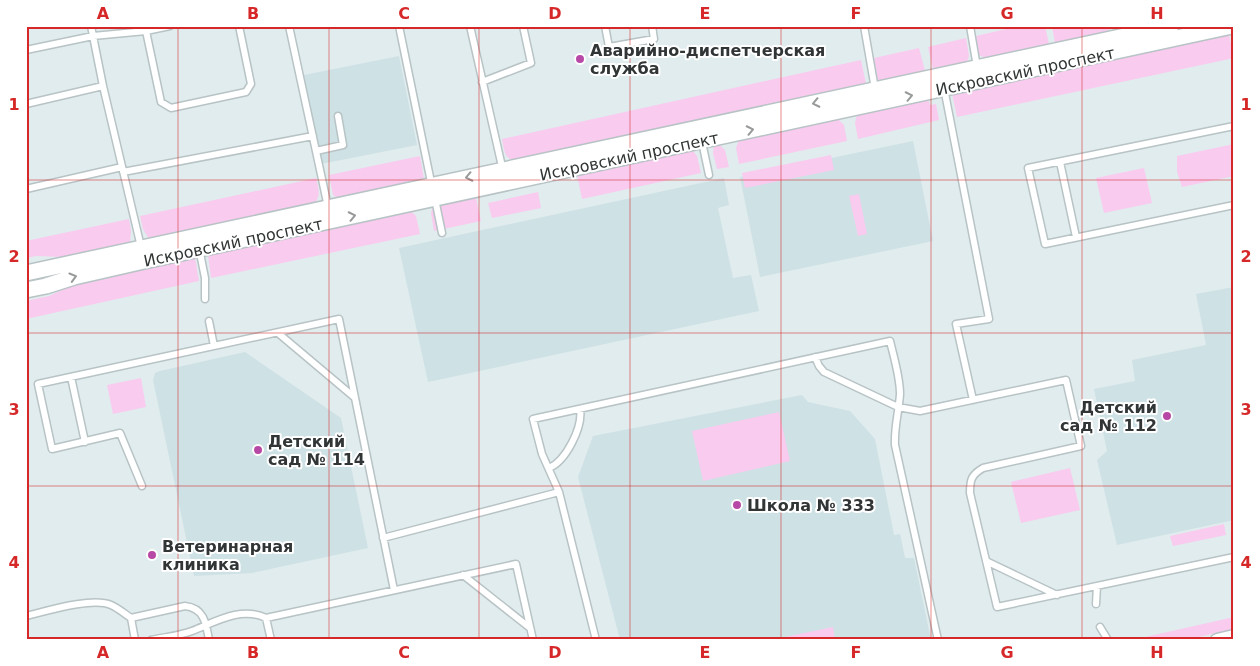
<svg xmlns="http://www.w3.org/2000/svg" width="1260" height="666" viewBox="0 0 1260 666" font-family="'DejaVu Sans',sans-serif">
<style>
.built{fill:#cee1e5}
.green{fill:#f9cbef}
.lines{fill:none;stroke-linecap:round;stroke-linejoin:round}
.service-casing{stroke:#b8c3c5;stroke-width:9}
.minor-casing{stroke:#b8c3c5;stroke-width:15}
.tertiary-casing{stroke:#b8c3c5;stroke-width:18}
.service{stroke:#fff;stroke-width:6}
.minor{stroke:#fff;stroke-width:12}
.tertiary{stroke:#fff;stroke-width:15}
.oneway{stroke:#989a9a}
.grid{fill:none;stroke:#d62828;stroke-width:1;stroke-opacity:0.55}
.poi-dot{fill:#b748a5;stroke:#fff;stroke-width:2}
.labels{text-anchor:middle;stroke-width:4;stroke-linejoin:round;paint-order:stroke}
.poi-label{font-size:16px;font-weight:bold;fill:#313536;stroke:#fff;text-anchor:start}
.street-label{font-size:16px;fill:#313536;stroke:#fff}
.neatline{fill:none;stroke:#d62828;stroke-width:2}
.grid-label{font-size:16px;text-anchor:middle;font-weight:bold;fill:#d62828}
</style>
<rect width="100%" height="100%" fill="#e1ecee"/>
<path class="built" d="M399,56L417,145L321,164L304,75Z
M913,141L933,241L760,277L740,177Z
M724,178L729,205L718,208L733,278L751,275L759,311L428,382L399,248Z
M1234,287V520L1117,545L1097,460L1107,451L1094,389L1135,381L1132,360L1206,345L1196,294Z
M245,352L341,418L368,548L252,573L194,576L153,380L155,373L160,371Z
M802,395L808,402L850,411L875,439L894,535L900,534L905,558H914L931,640H620L578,477L593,436Z"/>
<path class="green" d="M1019,26H1045L1049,44L986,58L979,55L976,36Z
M1052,26H1113L1107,32L1055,43Z
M1229,35L1234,58L957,117L952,93Z
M966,38L969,56L967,62L933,69L928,47Z
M919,48L925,71L878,81L874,58Z
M861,60L866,84L513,160C504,158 504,148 502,139Z
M928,99L930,105L936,104L939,120L858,139L855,123L857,115Z
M838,119L844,125L847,141L739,164L736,148L739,140Z
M719,144L725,150L729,167L717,169L713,153L714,145Z
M1234,144V176L1182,187L1177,172V156Z
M692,150L697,156L701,173L582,199L577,175Z
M831,155L834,170L745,188L742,173Z
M420,156L424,179L337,198L333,195L329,175Z
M1144,168L1152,203L1104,213L1096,178Z
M316,178C318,186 322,197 314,203L149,239L143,229L140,216Z
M538,192L541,208L492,218L488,203Z
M859,194L867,234L858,236L849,196Z
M476,198L481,221L434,231L431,213L433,206Z
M412,212L416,216L420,234L211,278L208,255Z
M129,219L131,231L130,243L63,257L36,256L26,258V241Z
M195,258L199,281L26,319V301L49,296L75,284Z
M141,378L146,407L113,414L107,385Z
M779,412L790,461L703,481L692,431Z
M1070,468L1080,510L1021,523L1011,482Z
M1224,524L1226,535L1173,546L1170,536Z
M1234,617V629L1185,640H1132Z
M833,627L835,640H786L785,637Z"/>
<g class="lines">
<g class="service-casing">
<path id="service" d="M91,26L103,86L141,247
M289,26L328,207
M399,26L432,187
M470,26L503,171
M605,26L609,47L654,39L652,26
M864,26L875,89
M970,26L977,67
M146,31L161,102L171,108L246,92L251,84L239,26
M26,50L93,36L146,31L170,26
M482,82L531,63L523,26
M944,88L989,319L956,324L973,400
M26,104L103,86
M1234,126L1028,168L1045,244L1234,205
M702,142L709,175
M316,151L343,145L338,116
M1060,162L1076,237
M123,172L313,136
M26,189L122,167
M435,199L442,233
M199,248L205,278V299
M209,321L214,346
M278,333L354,397
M815,357L819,366L824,372L898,407L920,411L1066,380L1081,446L983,468C971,475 970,480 970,493L997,607L1234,557
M71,377L85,442
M549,468C566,461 583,427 580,409
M142,486L120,433L52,449L38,384L339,319L394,590
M383,538L559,492
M986,561L1057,595
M463,575L530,628
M1096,604L1097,586
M26,616C47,611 92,597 111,605C118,608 125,614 131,618L135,640
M131,618L185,606C204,608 206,623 209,640
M266,618L271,640
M1100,627L1108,640
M151,640C164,637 179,636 192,631C215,622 241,606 266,618L516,564L533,640
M596,640L559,492L542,454L533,419L890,341C894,358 900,377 900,394C899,411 894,427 895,445L938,640"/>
</g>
<g class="minor-casing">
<path id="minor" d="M1217,640L1234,636"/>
</g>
<g class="tertiary-casing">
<path id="tertiary" d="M26,273L1171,26
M26,290L46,286L74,277L144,261L1232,26"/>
</g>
<use href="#service" class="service"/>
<use href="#minor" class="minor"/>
<use href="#tertiary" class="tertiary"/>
</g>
<defs><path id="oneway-chevron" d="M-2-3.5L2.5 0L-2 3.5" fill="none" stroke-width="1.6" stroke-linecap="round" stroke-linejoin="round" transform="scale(1.25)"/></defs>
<g class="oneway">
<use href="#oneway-chevron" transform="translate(909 96) rotate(-12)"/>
<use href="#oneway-chevron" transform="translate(816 103) rotate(168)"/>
<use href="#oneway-chevron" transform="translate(750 130) rotate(-12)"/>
<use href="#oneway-chevron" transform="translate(469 177) rotate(168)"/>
<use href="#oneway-chevron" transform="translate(352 216) rotate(-12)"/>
<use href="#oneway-chevron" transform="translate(73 277) rotate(-16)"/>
</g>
<path class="grid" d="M178,26V640M329,26V640M479,26V640M630,26V640M781,26V640M931,26V640M1082,26V640M26,180H1234M26,333H1234M26,486H1234"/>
<g class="poi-dot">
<circle cx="580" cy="59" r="5"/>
<circle cx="1167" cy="416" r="5"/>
<circle cx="258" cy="450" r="5"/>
<circle cx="737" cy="505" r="5"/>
<circle cx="152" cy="555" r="5"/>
</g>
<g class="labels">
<g class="poi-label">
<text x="590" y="56">Аварийно-диспетчерская<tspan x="590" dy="18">служба</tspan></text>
<text x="1157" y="413" text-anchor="end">Детский<tspan x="1157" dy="18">сад № 112</tspan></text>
<text x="268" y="447">Детский<tspan x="268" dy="18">сад № 114</tspan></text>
<text x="747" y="511">Школа № 333</text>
<text x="162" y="552">Ветеринарная<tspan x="162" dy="18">клиника</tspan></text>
</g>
<g class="street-label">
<text transform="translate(1025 71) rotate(-12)" y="6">Искровский проспект</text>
<text transform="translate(629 156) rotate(-12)" y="6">Искровский проспект</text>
<text transform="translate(233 242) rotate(-12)" y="6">Искровский проспект</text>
</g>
</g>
<rect width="1260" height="666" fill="none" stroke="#ffffff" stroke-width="55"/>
<rect x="28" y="28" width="1204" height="610" class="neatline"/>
<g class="grid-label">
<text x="103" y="19">A</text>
<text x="253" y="19">B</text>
<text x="404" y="19">C</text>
<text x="555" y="19">D</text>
<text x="705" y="19">E</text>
<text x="856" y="19">F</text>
<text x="1007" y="19">G</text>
<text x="1157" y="19">H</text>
<text x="14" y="110">1</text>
<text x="1246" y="110">1</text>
<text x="14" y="262">2</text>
<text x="1246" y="262">2</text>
<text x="14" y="415">3</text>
<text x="1246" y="415">3</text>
<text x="14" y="568">4</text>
<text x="1246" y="568">4</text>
<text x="103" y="658">A</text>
<text x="253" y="658">B</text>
<text x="404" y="658">C</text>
<text x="555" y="658">D</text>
<text x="705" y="658">E</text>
<text x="856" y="658">F</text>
<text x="1007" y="658">G</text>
<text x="1157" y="658">H</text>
</g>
</svg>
